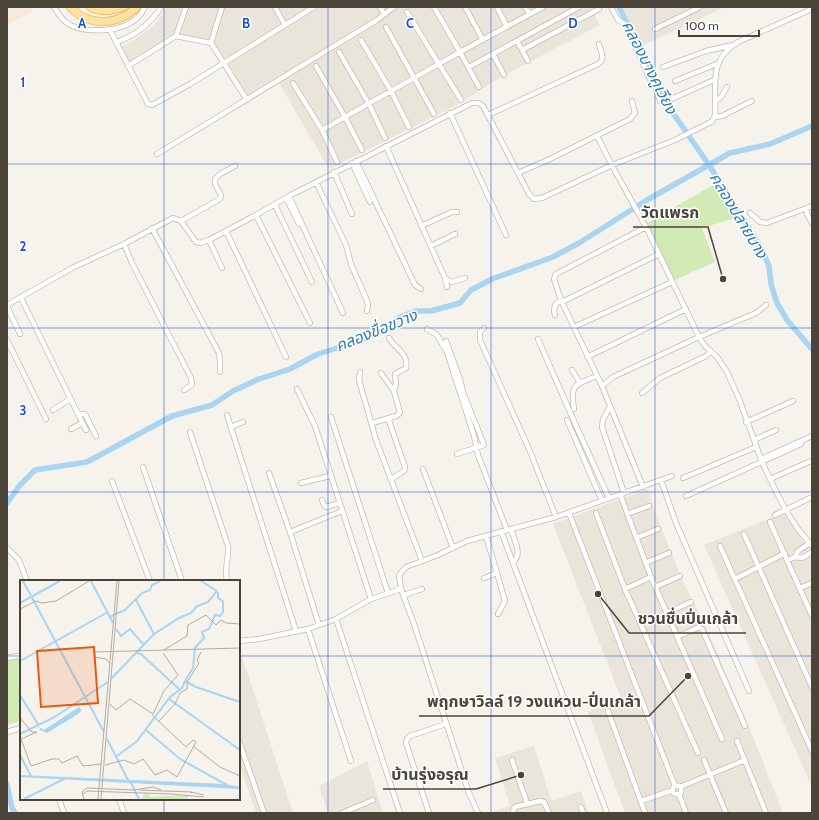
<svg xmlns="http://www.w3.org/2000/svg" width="819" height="820" viewBox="0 0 819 820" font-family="Cabin,'Noto Sans Thai',sans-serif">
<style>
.residential{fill:#eae5da}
.commercial{fill:#f7ead8}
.green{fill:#d2eab5}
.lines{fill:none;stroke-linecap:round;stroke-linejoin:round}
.canal{stroke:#a9d4f2;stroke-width:5.5}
.street-casing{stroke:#c2bbae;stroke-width:6}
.primary-casing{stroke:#e6c16a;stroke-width:9}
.street{stroke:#fff;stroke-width:4.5}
.primary{stroke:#ffe39c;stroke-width:7}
.grid{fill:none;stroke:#1d4ed8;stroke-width:1;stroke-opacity:0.55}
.labels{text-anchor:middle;stroke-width:3;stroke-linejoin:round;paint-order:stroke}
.water-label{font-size:16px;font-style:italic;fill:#2e7ab2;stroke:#fff}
.inset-river{fill:none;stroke:#a9d4f2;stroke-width:2}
.inset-road{fill:none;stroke:#b2ada4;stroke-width:1}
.view{fill:#e8590c;fill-opacity:0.15;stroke:#e8590c;stroke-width:2}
.inset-edge{fill:none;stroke:#4b4439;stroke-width:2}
.grid-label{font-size:13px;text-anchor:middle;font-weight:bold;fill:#1d4ed8;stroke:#fff;stroke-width:3;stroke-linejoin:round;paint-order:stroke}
.leader{fill:none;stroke:#4b4439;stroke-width:1.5}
.callout-dot{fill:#4b4439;stroke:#fff;stroke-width:1.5}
.callout-label{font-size:16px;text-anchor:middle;font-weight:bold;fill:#4b4439;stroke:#fff;stroke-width:3;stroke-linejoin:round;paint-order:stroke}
</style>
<rect width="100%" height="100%" fill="#f6f3ec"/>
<path class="residential" d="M164,7H591L600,25L501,77L457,105L329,169L279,83L247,103L226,74L209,44L178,38L127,68L118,48L131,42L153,26L162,15Z
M622,7H725L642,46Z
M648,489L656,515L684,584L704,622L750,729L783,813H625L588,712L621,698L553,524Z
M783,513L812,554V787L704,545Z
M239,647L293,813H256L239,764Z
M534,746L550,797L552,801L581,791L589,813H489L510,806L495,758Z
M367,761L383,813H328L319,786Z"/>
<path class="commercial" d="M7,7H31L33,11L7,26Z"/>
<path class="green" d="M713,185L735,218L702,228L715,262L673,281L645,224Z
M14,654L21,655V721L7,725V657Z"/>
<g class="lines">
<path class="canal" d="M619,7L666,103L709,165L760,246L769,266L771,284L777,303L787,320L812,349
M7,503L20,485L35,470L87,462L172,416L212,405L233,391L259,379L290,369L318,354L362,340L381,331L400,317L416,311H431L460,303L471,290L492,279L553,257L579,243L647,200L730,153L770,144L812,126
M7,784L12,808L15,813"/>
<g class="street-casing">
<path id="street" d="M54,7C58,14 63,21 70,25C89,34 126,32 140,15C142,13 143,10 145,7
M275,7L285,25
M380,7L384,14
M434,7L460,52L543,7
M465,7L483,40
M497,7L507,27
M525,7L530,14
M611,7L618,20L625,24L650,79L654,83L660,101H667L714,80
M407,12L461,100
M386,27L434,114
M655,29L700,7
M110,30L148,104L152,105L190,84L314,7
M176,36L211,43L247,100
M361,40L391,91L409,127
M517,41L528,61
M117,42C136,35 150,25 161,7
M211,43L222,7
M522,50L599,9L598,7
M339,52L369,104L385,138
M493,54L504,75
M128,66L176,36L186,7
M316,66L345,117L362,150
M469,67L579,7
M663,67L706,51L733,45
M675,81L719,63
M293,83L322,130L337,162
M716,101L721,97L727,87
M450,113L506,235
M488,115L598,64C606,59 601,52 599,44
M715,117L722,116L752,101
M322,130L460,52L479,87
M597,136L615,171L646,227L699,337L613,377L602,386
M386,146L445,278L452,282L465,278
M157,154L377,20L394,7
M356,161L415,285L421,289
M352,163L370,202
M334,172L352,214
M518,173L550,159L630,119L635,113L632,101
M316,182L346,245L351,264L367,301L368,305L367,311
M289,196L343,313
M286,198L299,224
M275,205L312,282
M807,208V214L812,223
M750,213L760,222L767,223L812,206
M256,215L310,323
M181,221L220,199L221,195L215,184V179L220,174L235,166
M421,226L452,212H457
M152,228L219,353L220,362V372
M226,231L286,357
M209,240L222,268
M124,244L132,263L191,378L192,385L184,390
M431,246L455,234
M445,278L447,287
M21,298L86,430
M562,302L659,254
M7,305L72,268L124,244L173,218L181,221L196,242L200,243L209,240L256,215L289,196L472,103H479L483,106L529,194L534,199L542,198L612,165L675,140L711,122L713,120L715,115C717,86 707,61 738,42L812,9
M766,305L756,313L699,337L705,346L717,357L727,372L740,401L762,462L770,479L785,509L798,529L812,546
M7,306L20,334
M555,315L554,311L555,305L561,300
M574,327L672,282
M484,328L480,332V340L529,449L556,517
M427,329L437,335L447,352L474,436L478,455L507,530
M538,339L577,428L609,498
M7,340L46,419
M446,341L460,379L463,392L484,445L457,454
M587,357L686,309
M572,370L580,383
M360,372L359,380L376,440L422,561
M381,373L394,391
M297,389L315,426L371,599
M642,393L660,378L706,356L711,351
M610,407L603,419L602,427L624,493
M574,409C570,383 575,385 597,376
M53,410L70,399
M78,414H85L96,436
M227,415L296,631
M331,417L388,593
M388,418L405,467L404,471L391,479
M567,420L602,501
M746,422L793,401
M372,423L396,416L400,413L394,391L396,383L395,376V374L406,368C409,353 395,349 389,338
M231,427L243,422
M71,429L82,423
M190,432L228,546C229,558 224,569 227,581
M754,440L776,430
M761,459L812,436
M143,467L182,581
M423,469L453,548
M269,473L290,532L319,625
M683,478L756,447
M770,479L811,461
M661,480L676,523L749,691
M112,481L150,581
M301,483L330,476
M643,487L602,386L561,300L554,279L556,274L646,227
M620,494L651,577L722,739
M686,496L801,444
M322,500L324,505L326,507L340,503
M569,513L675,786
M596,513L625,589L698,753
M627,514L649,506
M775,515L812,497
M770,522L812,616
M511,529C514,539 523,555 513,562
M501,531L607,813
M290,532L342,511
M744,534L812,687
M636,538L658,529
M720,546L812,751
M7,548L19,560L27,581
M795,557L798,551L811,542
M788,560L795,557L802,558L812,552
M645,563L669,553
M497,573L505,601L498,614
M484,578L497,573L486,536
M735,579L785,553
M655,587L680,576
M800,588L812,583
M625,589L651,577
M404,595L422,589
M666,613L691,602
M336,619L400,813
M308,629L351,761
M677,637L697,628L699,627L702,629L745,726
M239,641L259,639L308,629L336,619L371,599L401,589
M7,658L17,656L21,657
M608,711L645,813
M7,732L21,728
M239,741L264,813
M737,741L766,813
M512,760L527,803
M704,760L726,813
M672.5 790a4.5 4.5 0 1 1 9 0a4.5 4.5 0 1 1-9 0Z
M680,787L745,760
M679,794L686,813
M59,799L64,813
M119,799L124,813
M641,801L673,790
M581,807L583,813
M342,813L373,800
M429,813L406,743L407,739L410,736L446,724
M478,813L469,793L414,624L401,589L399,575L406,567L438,555L467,541L556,517L672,476
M514,813L513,811L515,807L540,801L544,802L549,813"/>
</g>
<g class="primary-casing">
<path id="primary" d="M70,7C89,27 117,26 137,7
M90,7C100,13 112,11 123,7"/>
</g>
<use href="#street" class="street"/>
<use href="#primary" class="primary"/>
</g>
<path class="grid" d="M164,7V581M328,7V813M491,7V813M655,7V813M7,164H812M7,328H812M7,492H812M7,656H21M239,656H812M164,799V813"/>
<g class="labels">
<g class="water-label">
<text transform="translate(650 67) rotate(63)" y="6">คลองบางคูเวียง</text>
<text transform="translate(739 215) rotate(59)" y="6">คลองปลายบาง</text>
<text transform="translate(376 330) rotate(-22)" y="6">คลองขื่อขวาง</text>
</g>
</g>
<g transform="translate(20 580)">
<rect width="220" height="220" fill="#f6f3ec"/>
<path d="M124,214L130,215L129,217L168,215V218L161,219H122Z" fill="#d2eab5"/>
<path d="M59,127L62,130L58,134L27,153L20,150L19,147L24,150ZM0,195L205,204L220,207V209L0,197Z" fill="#a9d4f2"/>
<path class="inset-river" d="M3,1L84,152M71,1L93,43M181,1L197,11M0,23L40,1M89,37L105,30L122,13L130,10L132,5L140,1M96,49L101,56L110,49L124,65M134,54L159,38L171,33L177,26L188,22L197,11M117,73L121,74L159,109M0,81L88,32M91,99L134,54L116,20M165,101L173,88L175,68L184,58L182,52L189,49L195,35L200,36L203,32V21L198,18V12M0,115L19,146M149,119L220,170M126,150L160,179L207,205M0,154L33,138L88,102M87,159L108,200M0,175L11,196M97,176L117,161L150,117L162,108L165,101L176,107L220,122M110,201L119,219M4,219L46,198"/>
<path class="inset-road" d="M0,29L16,21L22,23L36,21L69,1M144,70L167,56L168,45L186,35L196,45L201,40L206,43L220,44M89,83L86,79L74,77V72L220,68M90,124L96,130L110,119L133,134L144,111L158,95L143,73M0,138L12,152H16M138,142L155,124L160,113L167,109V102L179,83L177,81L181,72M17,152L1,159L11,186L32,179H39L42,183L57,176L63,186L81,184M173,166L200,187L220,196M85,185L104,180L114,184L123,179L135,195L147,190L157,197L176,162L173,160L166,167L132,135M119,210L172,212M170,212L184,215M63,214L67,211L151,214M151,214L184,217M64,219L62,212L67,208L114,210L133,207L141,210M78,219L97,1M81,219L99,1"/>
<path class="view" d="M74,67L78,123L21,127L17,71Z"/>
<rect width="220" height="220" class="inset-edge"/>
</g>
<g class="grid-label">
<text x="82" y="28">A</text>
<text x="246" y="28">B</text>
<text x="410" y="28">C</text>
<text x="573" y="28">D</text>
<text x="23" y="87">1</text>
<text x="23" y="251">2</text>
<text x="23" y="415">3</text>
</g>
<path class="leader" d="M723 279L708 227H633M598 594L629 633H746M688 676L649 716H419M521 775L476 789H383"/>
<g class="callout-dot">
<circle cx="723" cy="279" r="4"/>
<circle cx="598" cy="594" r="4"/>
<circle cx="688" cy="676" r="4"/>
<circle cx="521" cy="775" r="4"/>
</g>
<g class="callout-label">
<text x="670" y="218">วัดแพรก</text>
<text x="688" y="624">ชวนชื่นปิ่นเกล้า</text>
<text x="534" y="707">พฤกษาวิลล์ 19 วงแหวน-ปิ่นเกล้า</text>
<text x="430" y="780">บ้านรุ่งอรุณ</text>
</g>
<rect width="819" height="820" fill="none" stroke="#4b4439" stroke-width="16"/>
<path d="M679 30v6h80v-6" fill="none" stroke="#4b4439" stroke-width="2"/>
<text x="685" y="30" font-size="12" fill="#4b4439" stroke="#ffffff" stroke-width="3" paint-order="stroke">100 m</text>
</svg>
